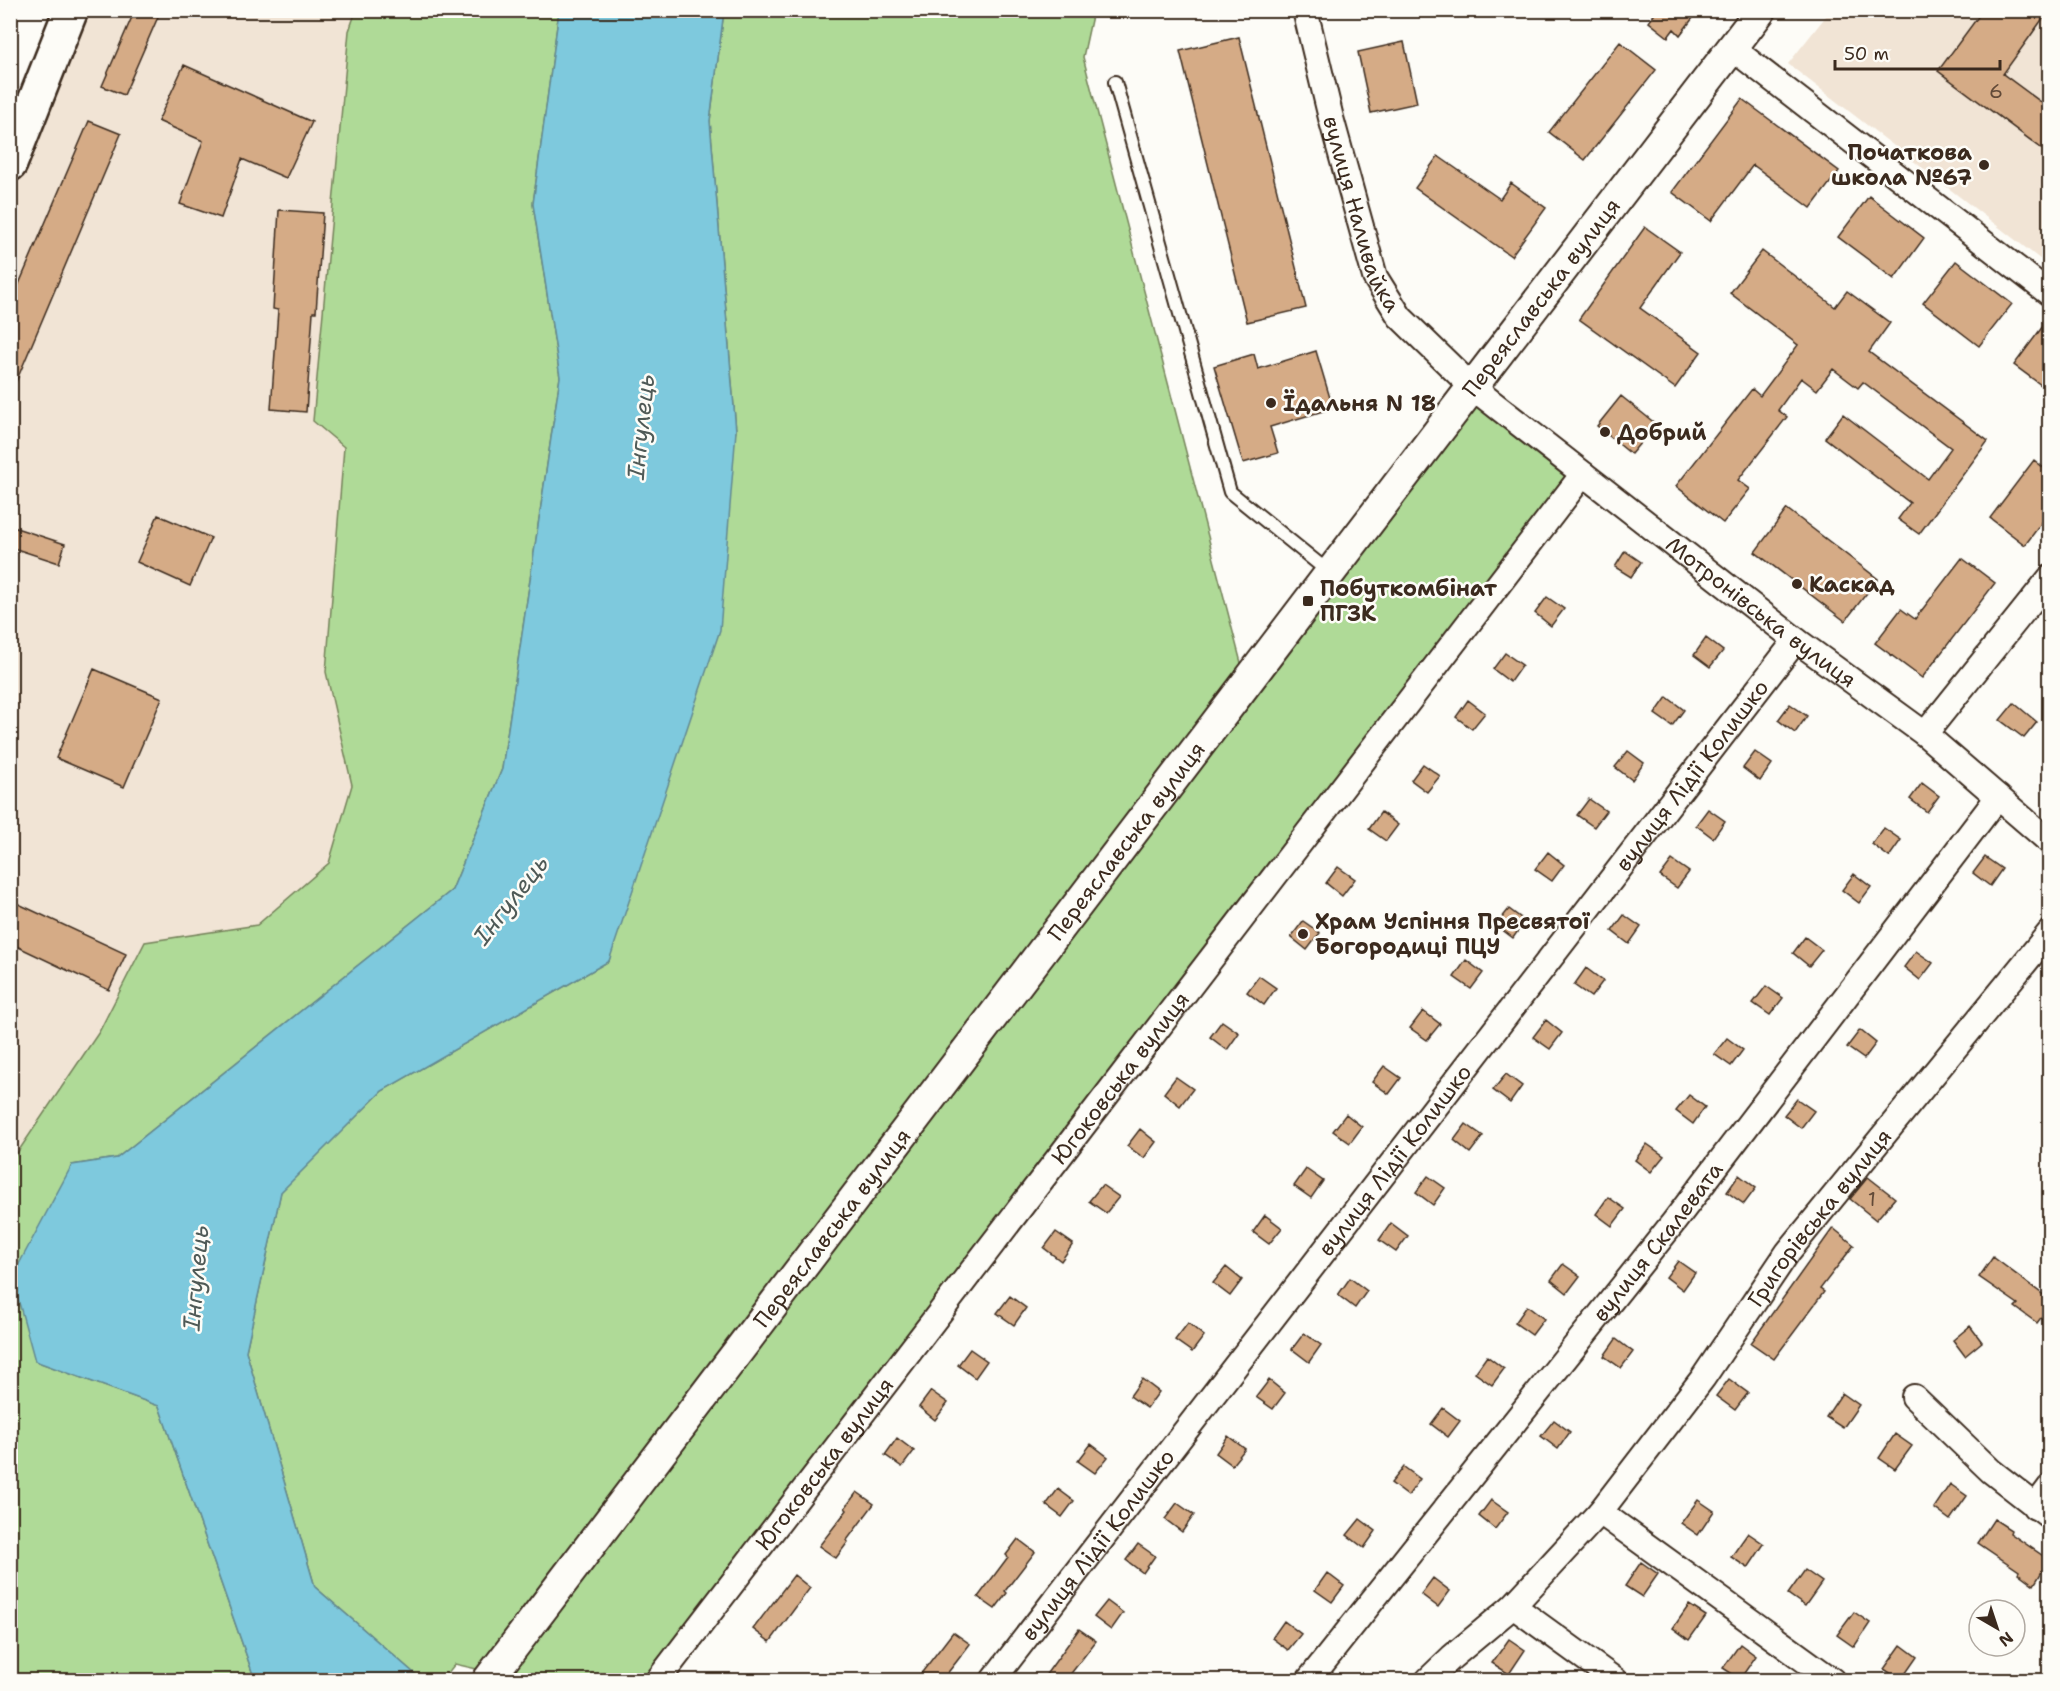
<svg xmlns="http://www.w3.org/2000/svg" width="2060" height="1691" viewBox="0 0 2060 1691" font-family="'Shantell Sans',sans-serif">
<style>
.built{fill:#f1e4d5}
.green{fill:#afda97;stroke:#75825a;stroke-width:1.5}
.water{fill:#7ec9dd;stroke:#638991;stroke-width:1.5}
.building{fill:#d5ab86;stroke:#3b2a1e;stroke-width:1.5}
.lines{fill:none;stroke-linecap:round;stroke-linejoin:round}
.service-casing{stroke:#3b2a1e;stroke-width:16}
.minor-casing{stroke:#3b2a1e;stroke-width:28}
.tertiary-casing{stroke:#3b2a1e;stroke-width:34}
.primary-casing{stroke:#3b2a1e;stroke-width:38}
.service{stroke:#fdfcf7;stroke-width:12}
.minor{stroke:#fdfcf7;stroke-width:24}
.tertiary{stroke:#fdfcf7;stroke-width:30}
.primary{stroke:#fdfcf7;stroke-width:33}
.poi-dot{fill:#3b2a1e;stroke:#fdfcf7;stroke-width:2}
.labels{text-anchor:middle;stroke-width:5;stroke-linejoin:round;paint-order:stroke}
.number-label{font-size:20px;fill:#624a38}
.poi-label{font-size:22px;font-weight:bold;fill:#3b2a1e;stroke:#fdfcf7;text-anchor:start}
.street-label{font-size:22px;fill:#3b2a1e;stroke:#fdfcf7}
.water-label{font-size:24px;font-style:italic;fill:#4f5a57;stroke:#fdfcf7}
</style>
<rect width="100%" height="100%" fill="#fdfcf7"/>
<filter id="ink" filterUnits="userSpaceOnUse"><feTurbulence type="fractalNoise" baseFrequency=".0167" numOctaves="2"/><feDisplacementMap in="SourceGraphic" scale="12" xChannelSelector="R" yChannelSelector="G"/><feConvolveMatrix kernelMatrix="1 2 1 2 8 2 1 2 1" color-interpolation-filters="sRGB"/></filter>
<g filter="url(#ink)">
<path class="built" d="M65,11H356L349,31L313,421L344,447L326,672L352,785L329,863L257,925L145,942L99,1032L11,1162V152Z
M1830,11H2049V266L1788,64Z"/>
<path class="green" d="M356,11H559L533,204L560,377L502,769L452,890L117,1158L72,1165L35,1361L159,1406L255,1680H11V1162L99,1032L145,942L257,925L329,863L352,785L326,672L344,447L313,421L349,31Z
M724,11H1093L1083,57L1246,682L1472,387L1583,474L655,1680H505L494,1673L455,1664L442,1680H422L315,1587L246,1351L281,1191L382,1091L609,961L736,431L710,121Z"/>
<path class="water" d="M559,11H724L710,121L736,431L720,630L609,961L382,1091L281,1192L246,1351L315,1587L422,1680H255L159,1406L35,1361L12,1277L72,1165L117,1158L452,890L502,769L560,377L533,204Z"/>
<path class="building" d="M135,10H161L124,95L102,86Z
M1649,10H1699L1680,35L1674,29L1668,37L1649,22L1654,15Z
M1983,10H2049L2003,74L2049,108V154L1938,71Z
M1239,37L1306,308L1247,322L1180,51Z
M1404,42L1417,103L1371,113L1358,52Z
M1620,42L1656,70L1585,160L1549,132Z
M184,65L312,122L286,178L242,159L221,218L180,204L203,141L158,121Z
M1742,99L1839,171L1811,208L1753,165L1711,221L1672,192Z
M89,121L121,134L10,396V305Z
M1438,156L1500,199L1511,183L1546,208L1511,256L1415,188Z
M1869,196L1924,238L1894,279L1838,237Z
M279,210L323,213L316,312H313L306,412L271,409L278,310L273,309Z
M1645,227L1680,252L1640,308L1701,352L1675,388L1579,319Z
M1762,251L1835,307L1847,291L1890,323L1869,352L1988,441L1919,534L1898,519L1910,503L1825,438L1843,414L1928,479L1951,448L1863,382L1858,388L1833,369L1817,390L1801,378L1778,410L1787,417L1738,480L1750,489L1723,523L1676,486L1752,389L1760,396L1798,345L1730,293Z
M1956,261L2012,304L1979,346L1923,303Z
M2049,318V391L2014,365Z
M1316,351L1333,408L1270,427L1278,453L1243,463L1214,366L1254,354L1258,369Z
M1621,396L1656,424L1631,454L1597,426Z
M2034,460L2049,472V513L2025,545L1990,518Z
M1787,509L1878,579L1845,621L1755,552Z
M158,515L211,538L190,586L137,562Z
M10,526L65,544L59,563L10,547Z
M1625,551L1641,562L1631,577L1615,567Z
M1962,558L1995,583L1922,678L1875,643L1901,609L1915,619Z
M1547,597L1564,609L1551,626L1535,613Z
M1706,638L1723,651L1710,667L1694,655Z
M1505,653L1522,665L1510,682L1493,669Z
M94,669L162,698L124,787L56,758Z
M1667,697L1684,710L1672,726L1655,714Z
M1468,700L1485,713L1472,729L1456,717Z
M2014,703L2037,722L2024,738L2000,720Z
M1790,704L1807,716L1795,733L1778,720Z
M1628,751L1644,763L1632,780L1615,767Z
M1755,752L1772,764L1760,781L1743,768Z
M1423,764L1440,776L1427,792L1411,780Z
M1922,783L1939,796L1927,812L1910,799Z
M1589,799L1606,811L1594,827L1577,815Z
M1708,809L1725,821L1713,838L1696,825Z
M1381,812L1398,825L1386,841L1369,829Z
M1884,828L1901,840L1889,857L1872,844Z
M1548,852L1564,865L1552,881L1535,869Z
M1985,857L2002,869L1990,886L1973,873Z
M1672,860L1689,872L1677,888L1660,876Z
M1338,867L1355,879L1342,896L1326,883Z
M1854,874L1871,887L1859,903L1842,890Z
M10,900L126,954L109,990L10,943Z
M1509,909L1525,921L1513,938L1496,925Z
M1624,915L1641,927L1629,944L1612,931Z
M1303,921L1320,933L1307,950L1291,937Z
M1805,937L1822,950L1809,966L1793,953Z
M1916,951L1933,963L1920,980L1904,967Z
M1466,960L1483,973L1471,989L1454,977Z
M1586,968L1603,981L1591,997L1574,985Z
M1259,976L1276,988L1264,1005L1247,992Z
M1766,986L1783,998L1770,1015L1753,1003Z
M1423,1011L1440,1024L1427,1040L1410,1028Z
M1546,1020L1562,1033L1550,1049L1533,1037Z
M1222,1021L1239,1033L1227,1050L1210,1037Z
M1860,1030L1876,1043L1864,1059L1847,1047Z
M1727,1038L1743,1050L1731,1066L1714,1054Z
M1384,1066L1401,1078L1389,1094L1372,1082Z
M1506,1074L1522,1086L1510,1103L1493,1090Z
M1176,1077L1193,1089L1180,1106L1164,1093Z
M1689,1095L1705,1107L1693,1124L1676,1111Z
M1797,1099L1814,1111L1801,1128L1784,1115Z
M1346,1114L1362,1127L1350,1143L1333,1131Z
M1466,1124L1483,1136L1470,1153L1454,1140Z
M1140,1129L1156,1142L1144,1158L1127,1146Z
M1647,1144L1664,1156L1651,1172L1635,1160Z
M1306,1169L1323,1181L1311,1198L1294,1186Z
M1739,1175L1756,1188L1744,1204L1727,1192Z
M1428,1176L1445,1188L1433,1205L1416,1192Z
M1868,1177L1895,1198L1876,1220L1850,1199Z
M1102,1185L1119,1197L1106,1213L1089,1201Z
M1608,1197L1625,1209L1612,1226L1596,1214Z
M1265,1215L1282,1228L1269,1244L1253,1232Z
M1391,1223L1408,1236L1396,1252L1379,1240Z
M1833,1228L1854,1245L1820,1289L1824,1292L1774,1359L1751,1343Z
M1056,1232L1073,1244L1061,1261L1044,1248Z
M1993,1257L2049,1299V1307L2037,1323L2015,1307L2018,1304L1979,1277Z
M1678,1261L1695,1273L1683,1290L1666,1277Z
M1563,1264L1580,1276L1567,1293L1551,1280Z
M1226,1267L1242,1280L1230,1296L1213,1283Z
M1350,1278L1367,1291L1355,1308L1338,1295Z
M1010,1296L1026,1308L1014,1325L997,1313Z
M1527,1306L1544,1319L1532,1335L1515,1323Z
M1188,1323L1204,1336L1192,1352L1175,1340Z
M1970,1326L1982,1342L1965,1356L1953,1340Z
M1304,1333L1321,1345L1309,1362L1292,1349Z
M1616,1339L1633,1352L1621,1368L1604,1356Z
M970,1349L987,1361L975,1378L958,1365Z
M1487,1356L1504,1369L1492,1385L1475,1373Z
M1142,1379L1159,1392L1147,1408L1130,1396Z
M1729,1379L1748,1393L1735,1410L1716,1396Z
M1269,1380L1285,1393L1273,1409L1256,1397Z
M931,1391L948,1403L935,1420L919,1407Z
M1842,1393L1859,1405L1843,1428L1826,1417Z
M1443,1408L1460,1421L1448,1437L1431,1424Z
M1554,1420L1570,1432L1558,1449L1541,1436Z
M1895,1434L1912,1446L1895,1469L1879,1458Z
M1228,1436L1245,1449L1232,1465L1216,1453Z
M897,1438L914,1451L902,1467L885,1455Z
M1091,1444L1108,1457L1095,1473L1078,1461Z
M1404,1467L1420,1479L1408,1496L1391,1483Z
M1950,1484L1967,1496L1950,1520L1934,1508Z
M1058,1489L1074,1501L1062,1517L1046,1505Z
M857,1492L874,1504L847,1540L848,1542L836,1558L819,1546L847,1510L845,1508Z
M1491,1500L1508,1512L1495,1529L1479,1516Z
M1698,1500L1714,1511L1698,1535L1681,1523Z
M1177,1503L1194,1515L1182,1532L1165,1519Z
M1360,1519L1376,1531L1364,1548L1347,1535Z
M1994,1519L2011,1530L2010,1533L2049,1560L2034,1585L2018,1573L2019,1571L1978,1543Z
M1748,1533L1764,1544L1748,1568L1731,1557Z
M1018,1539L1035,1552L1005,1591L1007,1593L995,1609L978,1597L1008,1557L1006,1555Z
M1138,1544L1155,1556L1143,1573L1126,1560Z
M1641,1562L1658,1574L1642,1597L1625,1586Z
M1805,1570L1822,1582L1805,1606L1788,1594Z
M1327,1573L1344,1586L1332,1602L1315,1590Z
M794,1575L810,1588L770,1642L753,1629Z
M1433,1578L1450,1591L1438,1607L1421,1594Z
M1107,1601L1123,1613L1111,1630L1094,1617Z
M1689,1605L1706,1616L1689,1640L1673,1628Z
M1854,1612L1870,1623L1854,1647L1837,1635Z
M1284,1621L1301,1634L1288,1650L1272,1638Z
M1079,1629L1096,1641L1066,1680H1042Z
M953,1632L970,1644L957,1661L942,1680H916Z
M1509,1639L1525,1650L1509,1674L1492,1663Z
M1740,1644L1756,1656L1740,1679L1723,1668Z
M1901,1645L1917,1657L1901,1680L1884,1669Z"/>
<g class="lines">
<g class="service-casing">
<path id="service" d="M1115,82L1230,492L1330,573"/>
</g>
<g class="minor-casing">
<g id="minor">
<path id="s1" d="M1305,10L1331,118L1375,277L1400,317L1472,387L1796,640L1925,734L2050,842"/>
<path d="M1732,48L2050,294"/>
<path d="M1925,734L2050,578"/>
<path d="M1914,1397L1991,1471L2050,1517"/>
<path d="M2035,1507L2050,1487"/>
<path d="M1600,1512L1832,1680"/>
<path d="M1513,1606L1615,1680"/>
<path id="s2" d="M658,1680L1583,474"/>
<path id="s3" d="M993,1680L1796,640"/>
<path id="s4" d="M1309,1680L1673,1223L1998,797"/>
<path id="s5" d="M1428,1680L1452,1657L1513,1606L1600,1512L1703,1378L1788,1252L2050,932"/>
</g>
</g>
<g class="tertiary-casing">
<g id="tertiary">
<path id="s6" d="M488,1680L1330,573L1761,10"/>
</g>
</g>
<g class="primary-casing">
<path id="primary" d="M10,164L71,10"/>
</g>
<use href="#service" class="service"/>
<use href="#minor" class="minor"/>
<use href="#tertiary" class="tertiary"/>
<use href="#primary" class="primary"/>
</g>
</g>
<g class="poi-dot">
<circle cx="1984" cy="165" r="6"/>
<circle cx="1271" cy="403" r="6"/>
<circle cx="1605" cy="432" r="6"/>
<circle cx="1797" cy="584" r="6"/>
<rect x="1302" y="595" width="12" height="12" rx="3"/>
<circle cx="1303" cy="934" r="6"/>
</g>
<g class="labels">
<g class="number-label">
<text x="1996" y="98">6</text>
<text x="1872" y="1206">1</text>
</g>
<g class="poi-label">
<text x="1972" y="160" text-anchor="end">Початкова<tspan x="1972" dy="25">школа №67</tspan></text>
<text x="1283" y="411">Їдальня N 18</text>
<text x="1617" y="440">Добрий</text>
<text x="1809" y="592">Каскад</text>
<text x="1320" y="596">Побуткомбінат<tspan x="1320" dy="25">ПГЗК</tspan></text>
<text x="1315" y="929">Храм Успіння Пресвятої<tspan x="1315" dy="25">Богородиці ПЦУ</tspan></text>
</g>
<g class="street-label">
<text dy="8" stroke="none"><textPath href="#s1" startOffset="212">вулиця Наливайка</textPath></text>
<text dy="8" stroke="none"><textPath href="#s6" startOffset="1738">Переяславська вулиця</textPath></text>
<text dy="8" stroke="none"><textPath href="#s1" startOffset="790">Мотронівська вулиця</textPath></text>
<text dy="8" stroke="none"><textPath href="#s3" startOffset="1143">вулиця Лідії Колишко</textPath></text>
<text dy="8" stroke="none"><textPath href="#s6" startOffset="1054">Переяславська вулиця</textPath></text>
<text dy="8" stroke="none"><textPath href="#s2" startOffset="759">Югоковська вулиця</textPath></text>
<text dy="8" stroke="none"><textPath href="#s3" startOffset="657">вулиця Лідії Колишко</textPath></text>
<text dy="8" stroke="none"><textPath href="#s5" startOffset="608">Григорівська вулиця</textPath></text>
<text dy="8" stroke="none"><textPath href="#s6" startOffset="568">Переяславська вулиця</textPath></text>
<text dy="8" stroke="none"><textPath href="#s4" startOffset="560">вулиця Скалевата</textPath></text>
<text dy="8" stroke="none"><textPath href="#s2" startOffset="273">Югоковська вулиця</textPath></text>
<text dy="8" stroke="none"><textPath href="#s3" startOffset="171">вулиця Лідії Колишко</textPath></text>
</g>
<g class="water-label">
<text transform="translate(641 427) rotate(-84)" y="8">Інгулець</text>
<text transform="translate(511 900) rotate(-52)" y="8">Інгулець</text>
<text transform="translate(196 1278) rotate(-85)" y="8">Інгулець</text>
</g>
</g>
<rect width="2060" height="1691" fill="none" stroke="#fdfcf7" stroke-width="36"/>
<rect x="18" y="18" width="2024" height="1655" fill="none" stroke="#3b2a1e" stroke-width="2" filter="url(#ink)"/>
<g transform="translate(1997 1628) rotate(141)"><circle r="28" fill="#fdfcf7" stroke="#afa8a0" stroke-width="1.5"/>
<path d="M0-4.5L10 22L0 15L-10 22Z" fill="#3b2a1e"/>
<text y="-9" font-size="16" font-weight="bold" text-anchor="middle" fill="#3b2a1e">N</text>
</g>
<path d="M1835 60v9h165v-9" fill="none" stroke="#3b2a1e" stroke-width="3"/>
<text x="1844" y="60" font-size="18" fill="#3b2a1e" stroke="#fdfcf7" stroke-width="4.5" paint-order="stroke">50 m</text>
</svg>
